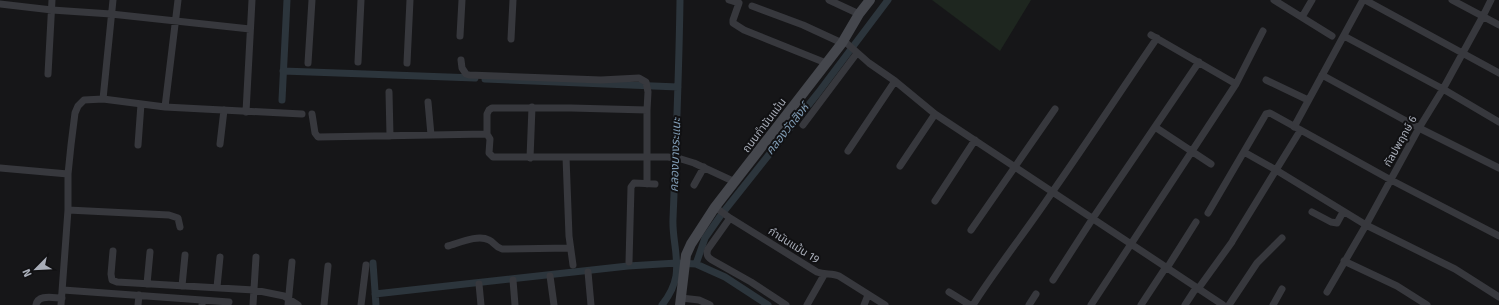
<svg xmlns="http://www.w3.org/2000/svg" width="1499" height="305" viewBox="0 0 1499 305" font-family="'Fira Sans','Noto Sans Thai',sans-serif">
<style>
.green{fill:#1e261f}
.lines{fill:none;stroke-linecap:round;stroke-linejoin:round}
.canal{stroke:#2c353c;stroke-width:7}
.street{stroke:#37383d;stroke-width:7}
.secondary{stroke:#45474d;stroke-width:10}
.labels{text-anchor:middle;stroke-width:4;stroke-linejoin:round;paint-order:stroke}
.street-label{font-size:11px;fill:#a8adb8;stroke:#111113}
.water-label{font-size:12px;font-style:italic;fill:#7f9bb3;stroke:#111113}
</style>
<rect width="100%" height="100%" fill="#161618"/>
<path class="green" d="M932,0H1031L1000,51Z"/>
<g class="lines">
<path class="canal" d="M283,71L475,78
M485,79L678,87
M282,100L287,0
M373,263L376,305
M696,264L705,238L721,215L818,93L888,0
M375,294L628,266L677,263L696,264L725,277L768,305
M662,305C669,296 674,288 676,276C679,257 672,238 673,219C676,146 679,73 680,0"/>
<path class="street" d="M729,0L739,3L733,20V23L744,30L826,63
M829,0L859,14
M1274,0L1332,36
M1365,0L1499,73
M1452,0L1499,25
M0,4L52,10L111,14L250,29
M752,6L803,25L842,43
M1302,17L1312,0
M1151,35L1236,84
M460,36L462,0
M1344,36L1443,89L1499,122
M511,39L513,0
M843,40L869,63L895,81L935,114L1223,305
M461,60L462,68L466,74L469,75L601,80L639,78L646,82L648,92L647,110V184
M358,62L361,0
M308,63L312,0
M407,63L410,0
M48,74L52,0
M1322,75L1419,128L1499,168
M1266,80L1308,100
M389,92L390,136
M103,99L113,0
M428,102L431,135
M165,107L178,0
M647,110L571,108H492L489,110L487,114V134L490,139L489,153L493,157H668L681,159L694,163L735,182
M246,112L252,0
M312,114L315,133L318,137L487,134
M803,125L857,53
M1155,127L1211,164
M1294,127L1363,0
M220,144L224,110
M138,145L141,104
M848,151L895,81
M1244,152L1276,170L1366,225L1455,269L1499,297
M566,157L569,236L573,265
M530,158L532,107
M900,166L935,114
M0,168L68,174
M694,185L704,167
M935,201L975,140
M715,207L730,218L817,272C825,275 832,273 839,276L885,305
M68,210L169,215L178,218L180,227
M1312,212L1331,222L1337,223L1343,212
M1208,213L1266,114L1270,113L1391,180L1499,236
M730,218L708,249C706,254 707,257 712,260L751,282L786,305
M971,230L1055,109
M1233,240L1300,131
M448,246C459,243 478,234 489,240C494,242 495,247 502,249L570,248
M113,251L111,274L112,280L117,282L254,290L284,296L298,305
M1344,261L1397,286L1427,305
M629,262L631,187L634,183L655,184
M1167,268L1196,222
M588,272L591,305
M550,276L554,305
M513,280L515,305
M1053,280L1093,218L1199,62
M147,284L150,252
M479,284L481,305
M182,286L185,255
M217,287L220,257
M1198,289L1232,242
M63,290L202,300V305
M949,292L970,305
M1327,292L1366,225L1419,128L1443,89L1483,16L1491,0
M681,298L699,300L710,305
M202,300L229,302
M36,305C38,294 53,298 62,298
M61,305L68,210V174L71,145L75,113L78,106L84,100L103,99L165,107L302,114
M138,305L139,295
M253,305L256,257
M288,305L292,262
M324,305L328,266
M361,305L366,265
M807,305L824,275
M864,305L868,295
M973,305C998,266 1027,230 1053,191C1088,141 1122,89 1157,38
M1029,305L1036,294
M1091,305L1236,84L1263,31
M1141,305L1166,267
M1185,305L1196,288
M1229,305L1257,263L1282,238
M1273,305L1282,289"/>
<path class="secondary" d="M680,305L686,255L691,244L715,207L842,43L859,14L870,0"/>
</g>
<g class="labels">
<g class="street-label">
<text transform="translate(764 125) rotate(-53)" y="4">ถนนกำนันแม้น</text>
<text transform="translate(1400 141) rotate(-61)" y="4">กัลปพฤกษ์ 6</text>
<text transform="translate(794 245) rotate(32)" y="4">กำนันแม้น 19</text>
</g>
<g class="water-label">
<text transform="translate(787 129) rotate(-52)" y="4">คลองวัดสิงห์</text>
<text transform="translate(675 155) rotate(-88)" y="4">คลองบางระแนะ</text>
</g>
</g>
<g transform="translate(36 269) rotate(246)" stroke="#111113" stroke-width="3" paint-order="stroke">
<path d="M0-3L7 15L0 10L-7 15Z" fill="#a8adb8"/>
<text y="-6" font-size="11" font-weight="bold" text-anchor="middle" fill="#a8adb8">N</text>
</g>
</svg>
